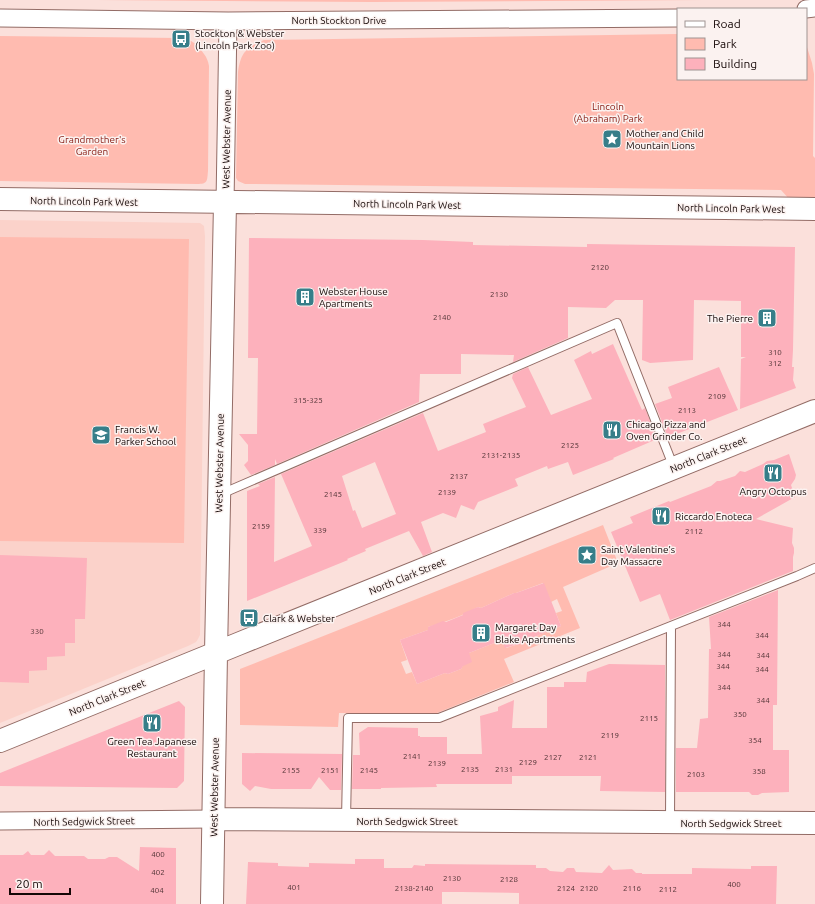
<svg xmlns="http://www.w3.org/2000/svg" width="815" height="904" viewBox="0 0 815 904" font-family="Ubuntu,sans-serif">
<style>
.built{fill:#fbd2ca}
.green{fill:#ffbbb0;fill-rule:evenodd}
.building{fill:#fdb1bc;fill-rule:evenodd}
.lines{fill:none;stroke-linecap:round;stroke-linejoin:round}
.lane-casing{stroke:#936c66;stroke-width:10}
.street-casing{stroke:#936c66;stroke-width:19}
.secondary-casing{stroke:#936c66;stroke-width:24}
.lane{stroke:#fff;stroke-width:8}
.street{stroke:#fff;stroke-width:17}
.secondary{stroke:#fff;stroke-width:22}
.labels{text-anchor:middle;stroke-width:3;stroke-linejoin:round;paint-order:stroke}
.number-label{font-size:8px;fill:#4f3234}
.street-label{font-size:10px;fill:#150706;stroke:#fbf2f0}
.poi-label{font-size:10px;fill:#150706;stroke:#fbf2f0;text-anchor:start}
.park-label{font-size:10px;fill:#8a2017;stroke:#fbf2f0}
</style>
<rect width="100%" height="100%" fill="#fbe0db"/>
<path class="built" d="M0,220L200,223L204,226L205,236L200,635L198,639L196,642L188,646L0,723Z"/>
<path class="green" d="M98,0H703L371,2Z
M678,34V79H806V44L812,63L814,74L813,156L815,158V197L814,199L790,200L781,190L245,184L238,181L236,178L238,72C241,52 246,48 264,40Z
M0,36L179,38C192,39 197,44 204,54C207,58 208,61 209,66L208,171C207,181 208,184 197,184L0,181Z
M0,237L189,239L184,543L0,541Z
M603,525L618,563L563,587L580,628L504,659L514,682L437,713H339L338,727L240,725V669ZM543,583L551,602L557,599L562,611L556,613L561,626L534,637L533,640C523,643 515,645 506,648L502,640L469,653L461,669L448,674L445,673L417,684L412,672L406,674L401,662L407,660L400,640L428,630V627C446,622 462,616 478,607L481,608L514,593H516Z"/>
<path class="building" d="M249,238L423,240L473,242V245L587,247V244L795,247L793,350L792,367H794L793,380L796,388L740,409L741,359L746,357H741V301L694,300L693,360L650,363L642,360L643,300H615L606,308L568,307V338L513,362L514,355L461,354V374H420L419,402L277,464L275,459V465L251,475L244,465L248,461V445L239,434H257L258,358H248Z
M613,344L642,410L645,408L657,439L613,458L614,459L573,475L568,462L548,469L547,466L515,479L518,486L478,502L474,510L461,505L456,518L443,513L421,522L432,552L423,556L409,531L365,549L366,551L347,559L348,560L247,601V491L260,486L258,484L275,477L274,562L312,546L281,474L423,413L438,451L486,432L483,424L526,407L512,378L513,374L528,367L551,415L592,399L574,360L591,351L592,354ZM375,462L396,514L362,528L355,510L353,511L342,476Z
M719,367L738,410L679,433L670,436V434L667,435L655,404L672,398L668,387Z
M789,454L796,475L795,479L791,485L795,497L756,519L793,528L792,543L794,548V553L793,557V571L670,620L660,594L640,602L611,532L633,523L630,517L669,501L670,502L711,486L717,481H720L735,476L740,471L745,472L763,464L767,461L774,460Z
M0,555L87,558L85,619H75V643H65V656L47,657V670L29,671V683L0,682Z
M544,583L561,626L534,637L533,640L518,645H515L505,648L502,640L469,653L472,662L463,666L461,669L448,674L445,673L417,684L400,640L428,630V627L443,621L446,622L463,615V613L478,607L481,608L514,593H516Z
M778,590L777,705H773V750H789V792L762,793L758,795H752L749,792H676V748H697L700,719L708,718L709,649H711L709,617Z
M609,664L665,665V792L600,791L601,776H512V784H436L437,787L381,788V789H352L353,755H360L359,733L368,727L418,728V736H420V737H447V754H482L480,716L498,711V707L514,700L512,728H547V687H564V682H586L587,672Z
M179,701L185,707L184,781L177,788L0,786V773Z
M242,753L342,754L341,790H330L319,777L311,789H271L255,786L250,791L242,784Z
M140,847L176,848V904H0V855H23L28,851L31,855H44L49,850L55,856H84L88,859H105L109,857H117L139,871Z
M355,859H384V868H412L414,865L425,866V864L536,865V868H546L550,871L563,872L567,868H574L576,872L602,873L609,865L613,870L632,869L636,873H642V874H692V868L751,869V866H777L776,904H519V893L462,892H442V904H246L248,862L278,863V866L309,867V863L355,864Z"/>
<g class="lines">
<g class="lane-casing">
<path id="lane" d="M221,494L617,323L674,468
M346,820L348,718H439L797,576L815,568
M670,822L671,626"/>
</g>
<g class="street-casing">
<path id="street" d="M806,9L815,8
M0,18L228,21L678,18
M225,203L228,21
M0,821L214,819"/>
</g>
<g class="secondary-casing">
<path id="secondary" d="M0,199L815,209
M0,741L238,644L815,411
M214,819L815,823
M212,904L216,653L225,203"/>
</g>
<use href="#lane" class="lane"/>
<use href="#street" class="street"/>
<use href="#secondary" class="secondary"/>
</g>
<defs>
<g id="bus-square" transform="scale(1)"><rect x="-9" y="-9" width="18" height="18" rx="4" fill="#377e89" stroke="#fbf2f0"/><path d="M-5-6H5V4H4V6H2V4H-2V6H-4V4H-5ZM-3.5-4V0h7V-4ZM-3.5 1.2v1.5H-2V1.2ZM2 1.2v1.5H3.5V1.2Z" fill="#fff"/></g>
<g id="sight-square" transform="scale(1)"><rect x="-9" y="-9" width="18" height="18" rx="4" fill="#377e89" stroke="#fbf2f0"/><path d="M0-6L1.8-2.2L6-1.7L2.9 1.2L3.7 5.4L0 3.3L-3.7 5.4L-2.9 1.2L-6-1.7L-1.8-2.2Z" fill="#fff"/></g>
<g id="building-square" transform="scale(1)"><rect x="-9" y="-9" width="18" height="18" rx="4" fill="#377e89" stroke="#fbf2f0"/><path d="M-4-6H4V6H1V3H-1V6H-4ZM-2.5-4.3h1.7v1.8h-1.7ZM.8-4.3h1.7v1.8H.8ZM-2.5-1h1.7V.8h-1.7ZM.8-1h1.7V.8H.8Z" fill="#fff"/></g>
<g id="restaurant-square" transform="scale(1)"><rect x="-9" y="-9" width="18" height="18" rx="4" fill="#377e89" stroke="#fbf2f0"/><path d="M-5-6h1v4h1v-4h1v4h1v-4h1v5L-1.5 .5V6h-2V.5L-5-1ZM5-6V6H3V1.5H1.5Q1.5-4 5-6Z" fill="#fff"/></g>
<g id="school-square" transform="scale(1)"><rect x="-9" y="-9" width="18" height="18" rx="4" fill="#377e89" stroke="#fbf2f0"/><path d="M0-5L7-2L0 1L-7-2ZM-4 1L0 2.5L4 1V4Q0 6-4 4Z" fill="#fff"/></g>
</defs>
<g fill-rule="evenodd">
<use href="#bus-square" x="181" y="39"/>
<use href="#sight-square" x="612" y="139"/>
<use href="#building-square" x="305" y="297"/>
<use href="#building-square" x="767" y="318"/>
<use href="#restaurant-square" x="612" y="430"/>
<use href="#school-square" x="101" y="435"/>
<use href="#restaurant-square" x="773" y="473"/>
<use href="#restaurant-square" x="661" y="516"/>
<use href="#sight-square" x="587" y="555"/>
<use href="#bus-square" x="249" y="618"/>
<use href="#building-square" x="481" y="633"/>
<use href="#restaurant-square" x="152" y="723"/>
</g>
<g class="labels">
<g class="number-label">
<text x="600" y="270">2120</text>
<text x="499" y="297">2130</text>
<text x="442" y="320">2140</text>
<text x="775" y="355">310</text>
<text x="775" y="366">312</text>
<text x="717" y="399">2109</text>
<text x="308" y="403">315-325</text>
<text x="687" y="413">2113</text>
<text x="570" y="448">2125</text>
<text x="501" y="458">2131-2135</text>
<text x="459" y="479">2137</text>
<text x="447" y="495">2139</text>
<text x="333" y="497">2145</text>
<text x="261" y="529">2159</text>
<text x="320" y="533">339</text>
<text x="694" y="534">2112</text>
<text x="724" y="627">344</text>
<text x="37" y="634">330</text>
<text x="762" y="638">344</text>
<text x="724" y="657">344</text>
<text x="763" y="658">344</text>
<text x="723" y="669">344</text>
<text x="762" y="672">344</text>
<text x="724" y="690">344</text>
<text x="763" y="703">344</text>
<text x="740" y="717">350</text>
<text x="649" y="721">2115</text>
<text x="610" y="738">2119</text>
<text x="755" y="743">354</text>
<text x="412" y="759">2141</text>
<text x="553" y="760">2127</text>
<text x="588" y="760">2121</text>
<text x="528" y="765">2129</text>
<text x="437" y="766">2139</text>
<text x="470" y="772">2135</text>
<text x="504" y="772">2131</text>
<text x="291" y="773">2155</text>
<text x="330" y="773">2151</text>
<text x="369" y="773">2145</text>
<text x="759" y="774">358</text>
<text x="696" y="777">2103</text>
<text x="158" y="857">400</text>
<text x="158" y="875">402</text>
<text x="452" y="881">2130</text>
<text x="509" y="882">2128</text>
<text x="734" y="887">400</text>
<text x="294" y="890">401</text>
<text x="414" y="891">2138-2140</text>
<text x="566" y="891">2124</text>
<text x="589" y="891">2120</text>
<text x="632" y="891">2116</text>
<text x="668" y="892">2112</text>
<text x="157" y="893">404</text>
</g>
<g class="street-label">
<text x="339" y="24">North Stockton Drive</text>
<text transform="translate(226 139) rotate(-89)" y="4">West Webster Avenue</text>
<text transform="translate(84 201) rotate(1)" y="4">North Lincoln Park West</text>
<text transform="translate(407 204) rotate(1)" y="4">North Lincoln Park West</text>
<text transform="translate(731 208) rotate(1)" y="4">North Lincoln Park West</text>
<text transform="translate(708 454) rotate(-22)" y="4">North Clark Street</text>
<text transform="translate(219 463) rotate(-89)" y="4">West Webster Avenue</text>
<text transform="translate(407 576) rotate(-22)" y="4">North Clark Street</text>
<text transform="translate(107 697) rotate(-22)" y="4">North Clark Street</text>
<text transform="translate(214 787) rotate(-89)" y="4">West Webster Avenue</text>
<text transform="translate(84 821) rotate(-1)" y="4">North Sedgwick Street</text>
<text x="407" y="825">North Sedgwick Street</text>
<text x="731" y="827">North Sedgwick Street</text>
</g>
<g class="poi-label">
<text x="195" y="37">Stockton &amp; Webster<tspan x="195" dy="12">(Lincoln Park Zoo)</tspan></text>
<text x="626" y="137">Mother and Child<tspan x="626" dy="12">Mountain Lions</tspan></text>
<text x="319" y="295">Webster House<tspan x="319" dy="12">Apartments</tspan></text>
<text x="753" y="322" text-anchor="end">The Pierre</text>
<text x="626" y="428">Chicago Pizza and<tspan x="626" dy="12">Oven Grinder Co.</tspan></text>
<text x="115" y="433">Francis W.<tspan x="115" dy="12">Parker School</tspan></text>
<text x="773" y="495" text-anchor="middle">Angry Octopus</text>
<text x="675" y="520">Riccardo Enoteca</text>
<text x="601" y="553">Saint Valentine's<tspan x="601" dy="12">Day Massacre</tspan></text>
<text x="263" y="622">Clark &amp; Webster</text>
<text x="495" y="631">Margaret Day<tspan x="495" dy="12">Blake Apartments</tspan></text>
<text x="152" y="745" text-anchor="middle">Green Tea Japanese<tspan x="152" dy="12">Restaurant</tspan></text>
</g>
<g class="park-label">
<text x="608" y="110">Lincoln<tspan x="608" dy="12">(Abraham) Park</tspan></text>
<text x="92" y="143">Grandmother's<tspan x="92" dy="12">Garden</tspan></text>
</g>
</g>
<rect x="677" y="8" width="130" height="72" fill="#fbf2f0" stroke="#9f9492"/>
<rect x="685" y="21" width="20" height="6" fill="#ffffff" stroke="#9f9492"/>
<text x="713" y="28" font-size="12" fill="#150706">Road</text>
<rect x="685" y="38" width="20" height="12" fill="#ffbbb0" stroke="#9f9492"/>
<text x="713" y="48" font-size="12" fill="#150706">Park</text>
<rect x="685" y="58" width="20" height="12" fill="#fdb1bc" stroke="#9f9492"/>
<text x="713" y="68" font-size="12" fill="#150706">Building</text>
<path d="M10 888v6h60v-6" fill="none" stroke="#150706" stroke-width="2"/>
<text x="16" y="888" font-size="12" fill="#150706" stroke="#fbf2f0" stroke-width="3" paint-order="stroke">20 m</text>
</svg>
